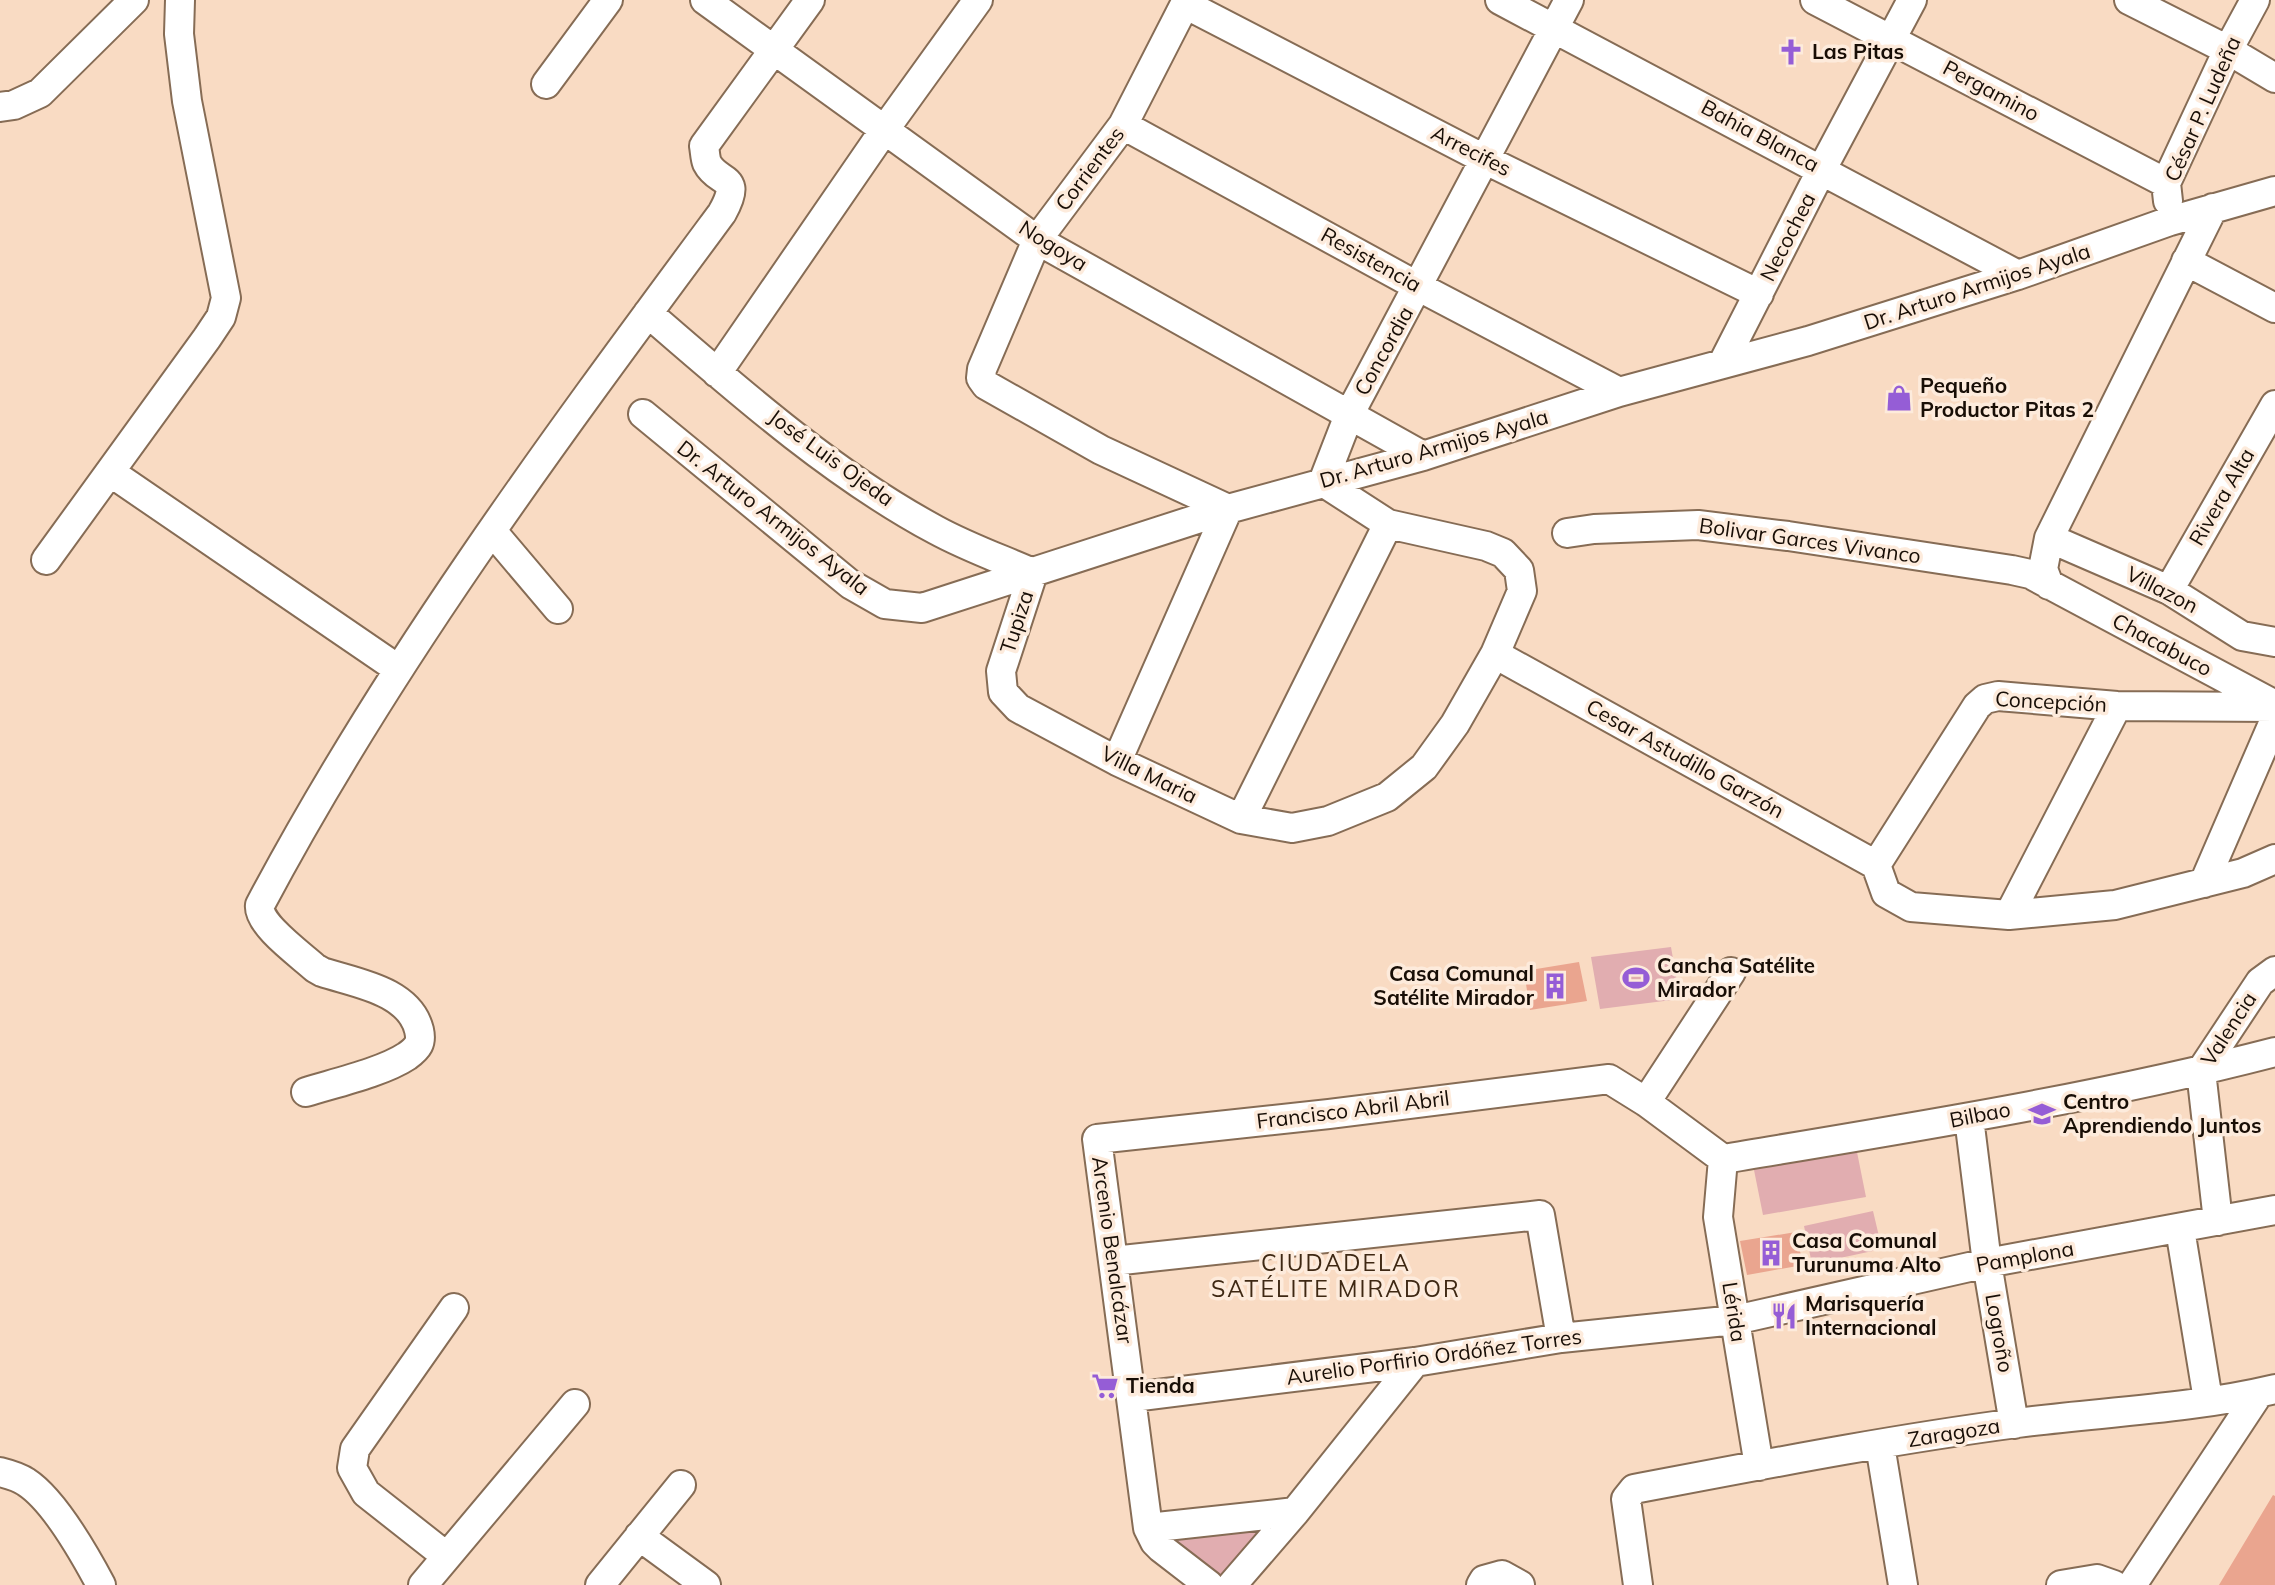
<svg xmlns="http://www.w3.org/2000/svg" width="2275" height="1585" viewBox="0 0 2275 1585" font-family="Mulish,sans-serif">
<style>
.green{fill:#e1adb0}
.building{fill:#eaa58f}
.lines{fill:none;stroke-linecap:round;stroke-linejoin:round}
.minor-casing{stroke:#866c55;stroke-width:32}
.minor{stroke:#fff;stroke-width:28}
.labels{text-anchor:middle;stroke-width:7;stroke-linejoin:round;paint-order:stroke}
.poi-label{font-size:21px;font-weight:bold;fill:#180e06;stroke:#fdebdc;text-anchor:start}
.street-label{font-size:21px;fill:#180e06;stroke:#fdebdc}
.neighbourhood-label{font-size:23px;letter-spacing:2px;fill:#3e2813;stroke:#fdebdc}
</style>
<rect width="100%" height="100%" fill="#f9dbc3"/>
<path class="green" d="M1671,947L1680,999L1600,1009L1591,957Z
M1855,1142L1866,1197L1763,1215L1752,1160Z
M1873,1211L1882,1249L1812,1264L1804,1226Z
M1266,1530L1220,1582L1169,1538Z"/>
<path class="building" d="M1579,962L1587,1001L1530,1010L1524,971Z
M1796,1232L1803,1265L1747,1275L1740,1241Z
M2273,1495L2275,1496V1585H2219Z"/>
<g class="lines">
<g class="minor-casing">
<path id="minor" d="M705,0L1037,240L1423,456
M1500,0L2018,275
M1815,0L2166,183
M2129,0L2228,50L2275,78
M1185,4L1486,160L1759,294
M546,84L608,0
M0,107L14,105L40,93L134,0
M1123,125L1419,287L1619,392
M2168,201L2166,183L2228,50L2255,0
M2186,261L2275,308
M648,313C737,390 833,475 936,530C967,547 1001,559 1033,573L1001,671L1003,692L1018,708L1117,761L1241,819L1292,828L1328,821L1387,797L1424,767L1455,724L1495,654L1522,591L1519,570L1503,553L1486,546L1388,524L1323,482L1349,415L1569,0
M1723,363L1822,169L1912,0
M717,373L885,129L978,0
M643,414L850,584L885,604L922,608L1228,509L1423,456L1619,392L1808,341L2018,275L2170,221L2275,191
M110,472L398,669
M492,531L558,609
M1567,533L1594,529L1698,525L1788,536L2012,570L2030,574L2275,705
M2049,538L2169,590L2242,636L2275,642
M46,560L207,338L221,317L226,298L187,101L179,34L180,0
M2049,585L2043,569L2049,538L2213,208
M2169,590L2275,405
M1495,654L1876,865
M1117,761L1228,509L1101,450L986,385L981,378L982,369L1037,240L1123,125L1187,0
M1241,819L1388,524
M1876,865L1977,706L1985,699L1998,696L2117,706L2275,707
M1876,865L1886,893L1911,907L2009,915L2115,905L2243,873L2275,859
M2204,883L2275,719
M2009,915L2117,706
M306,1092C335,1083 383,1072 407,1056C418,1048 422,1043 419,1030C409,990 355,983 322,972L315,968C301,955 257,924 260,905C390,660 557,436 722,213C744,174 718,185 707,163C705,158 705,151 704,146L810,0
M1646,1102L1731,972
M1969,1118L1987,1263L2014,1424
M1723,1159C1908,1128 2094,1099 2275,1052
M1723,1159L1718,1217L1759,1466
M2218,1221L2201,1071L2260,982L2275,971
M2180,1229L2208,1400
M1113,1261L1540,1215L1561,1338
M1133,1397L1415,1362L1561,1338L1735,1320L1987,1263L2275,1210
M1880,1445L1903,1585
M0,1472C8,1474 19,1477 26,1482C54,1500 85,1555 101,1585
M1148,1528L1295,1512
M639,1536L706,1585
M446,1556L366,1493L352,1468L355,1449L454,1308
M423,1585L575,1404
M600,1585L681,1485
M1209,1585L1161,1548L1155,1542L1148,1528L1097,1139L1329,1114L1609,1079L1646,1102L1723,1159
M1232,1585L1295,1512L1415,1362
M1481,1585L1484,1580L1502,1575L1520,1585
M1638,1585L1626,1499L1634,1489C1761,1465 1888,1440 2017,1423C2102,1412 2191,1409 2275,1389
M2061,1585L2097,1579L2114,1585
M2132,1585L2259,1393"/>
</g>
<use href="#minor" class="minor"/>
</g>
<defs>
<g id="church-bare" transform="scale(2.1)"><path d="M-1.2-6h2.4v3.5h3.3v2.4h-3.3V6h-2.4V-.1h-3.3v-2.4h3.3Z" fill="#955dd6" stroke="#fdebdc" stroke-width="2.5" paint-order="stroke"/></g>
<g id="shop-bare" transform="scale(2.1)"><path d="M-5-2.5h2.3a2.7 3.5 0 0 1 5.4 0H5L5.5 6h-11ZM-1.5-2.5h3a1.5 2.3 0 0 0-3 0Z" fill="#955dd6" stroke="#fdebdc" stroke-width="2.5" paint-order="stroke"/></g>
<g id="stadium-bare" transform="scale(2.1)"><path d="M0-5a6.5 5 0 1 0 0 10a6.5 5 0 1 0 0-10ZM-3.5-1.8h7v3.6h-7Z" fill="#955dd6" stroke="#fdebdc" stroke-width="2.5" paint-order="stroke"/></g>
<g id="building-bare" transform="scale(2.1)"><path d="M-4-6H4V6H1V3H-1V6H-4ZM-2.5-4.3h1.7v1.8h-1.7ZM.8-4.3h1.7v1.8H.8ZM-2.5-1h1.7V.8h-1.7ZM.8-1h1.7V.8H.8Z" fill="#955dd6" stroke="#fdebdc" stroke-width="2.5" paint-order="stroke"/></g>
<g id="university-bare" transform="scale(2.1)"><path d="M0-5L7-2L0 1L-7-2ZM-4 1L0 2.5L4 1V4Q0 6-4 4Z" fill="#955dd6" stroke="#fdebdc" stroke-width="2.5" paint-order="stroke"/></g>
<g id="restaurant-bare" transform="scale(2.1)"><path d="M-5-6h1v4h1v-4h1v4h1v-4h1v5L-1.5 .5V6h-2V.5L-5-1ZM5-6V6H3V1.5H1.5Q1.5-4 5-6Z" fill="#955dd6" stroke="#fdebdc" stroke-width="2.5" paint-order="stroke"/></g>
<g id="supermarket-bare" transform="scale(2.1)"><path d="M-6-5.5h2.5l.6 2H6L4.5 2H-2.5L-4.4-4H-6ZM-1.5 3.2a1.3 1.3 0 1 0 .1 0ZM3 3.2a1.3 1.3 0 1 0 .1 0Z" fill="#955dd6" stroke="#fdebdc" stroke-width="2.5" paint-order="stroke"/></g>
</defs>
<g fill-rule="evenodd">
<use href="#church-bare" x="1791" y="52"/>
<use href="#shop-bare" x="1899" y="398"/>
<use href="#stadium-bare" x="1636" y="978"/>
<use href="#building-bare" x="1555" y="986"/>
<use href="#university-bare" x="2042" y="1114"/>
<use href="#building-bare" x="1771" y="1253"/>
<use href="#restaurant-bare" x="1784" y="1316"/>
<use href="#supermarket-bare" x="1105" y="1386"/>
</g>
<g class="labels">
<g class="poi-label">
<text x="1812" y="59">Las Pitas</text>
<text x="1920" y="393">Pequeño<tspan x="1920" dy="24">Productor Pitas 2</tspan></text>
<text x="1657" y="973">Cancha Satélite<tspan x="1657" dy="24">Mirador</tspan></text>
<text x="1534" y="981" text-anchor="end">Casa Comunal<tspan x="1534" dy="24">Satélite Mirador</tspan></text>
<text x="2063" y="1109">Centro<tspan x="2063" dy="24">Aprendiendo Juntos</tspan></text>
<text x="1792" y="1248">Casa Comunal<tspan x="1792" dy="24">Turunuma Alto</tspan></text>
<text x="1805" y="1311">Marisquería<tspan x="1805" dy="24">Internacional</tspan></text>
<text x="1126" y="1393">Tienda</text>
</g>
<g class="street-label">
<text transform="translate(1991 91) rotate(28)" y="7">Pergamino</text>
<text transform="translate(2203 109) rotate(-66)" y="7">César P. Ludeña</text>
<text transform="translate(1760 136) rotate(28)" y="7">Bahia Blanca</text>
<text transform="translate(1471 151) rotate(27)" y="7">Arrecifes</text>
<text transform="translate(1090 169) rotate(-53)" y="7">Corrientes</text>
<text transform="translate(1788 237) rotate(-63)" y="7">Necochea</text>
<text transform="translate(1053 246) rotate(32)" y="7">Nogoya</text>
<text transform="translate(1371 260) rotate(29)" y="7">Resistencia</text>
<text transform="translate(1977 287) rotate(-18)" y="7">Dr. Arturo Armijos Ayala</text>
<text transform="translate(1384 351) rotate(-61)" y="7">Concordia</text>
<text transform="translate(1434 449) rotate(-16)" y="7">Dr. Arturo Armijos Ayala</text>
<text transform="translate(831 458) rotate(36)" y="7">José Luis Ojeda</text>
<text transform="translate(2222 497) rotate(-60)" y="7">Rivera Alta</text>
<text transform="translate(773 518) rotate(38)" y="7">Dr. Arturo Armijos Ayala</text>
<text transform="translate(1810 541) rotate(8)" y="7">Bolivar Garces Vivanco</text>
<text transform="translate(2162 590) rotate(27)" y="7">Villazon</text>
<text transform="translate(1017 622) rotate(-72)" y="7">Tupiza</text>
<text transform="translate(2162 645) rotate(28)" y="7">Chacabuco</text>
<text transform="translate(2051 702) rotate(3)" y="7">Concepción</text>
<text transform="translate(1685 759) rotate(29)" y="7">Cesar Astudillo Garzón</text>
<text transform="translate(1149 775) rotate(26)" y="7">Villa Maria</text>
<text transform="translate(2229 1029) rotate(-57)" y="7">Valencia</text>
<text transform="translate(1353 1110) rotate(-7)" y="7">Francisco Abril Abril</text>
<text transform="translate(1980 1115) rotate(-11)" y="7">Bilbao</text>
<text transform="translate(1112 1250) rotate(82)" y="7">Arcenio Benalcázar</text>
<text transform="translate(2025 1257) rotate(-10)" y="7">Pamplona</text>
<text transform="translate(1734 1312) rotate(81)" y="7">Lérida</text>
<text transform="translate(1999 1333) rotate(80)" y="7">Logroño</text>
<text transform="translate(1434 1357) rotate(-8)" y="7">Aurelio Porfirio Ordóñez Torres</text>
<text transform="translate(1954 1433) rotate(-9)" y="7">Zaragoza</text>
</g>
<g class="neighbourhood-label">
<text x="1336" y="1271">CIUDADELA<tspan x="1336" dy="26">SATÉLITE MIRADOR</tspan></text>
</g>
</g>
</svg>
